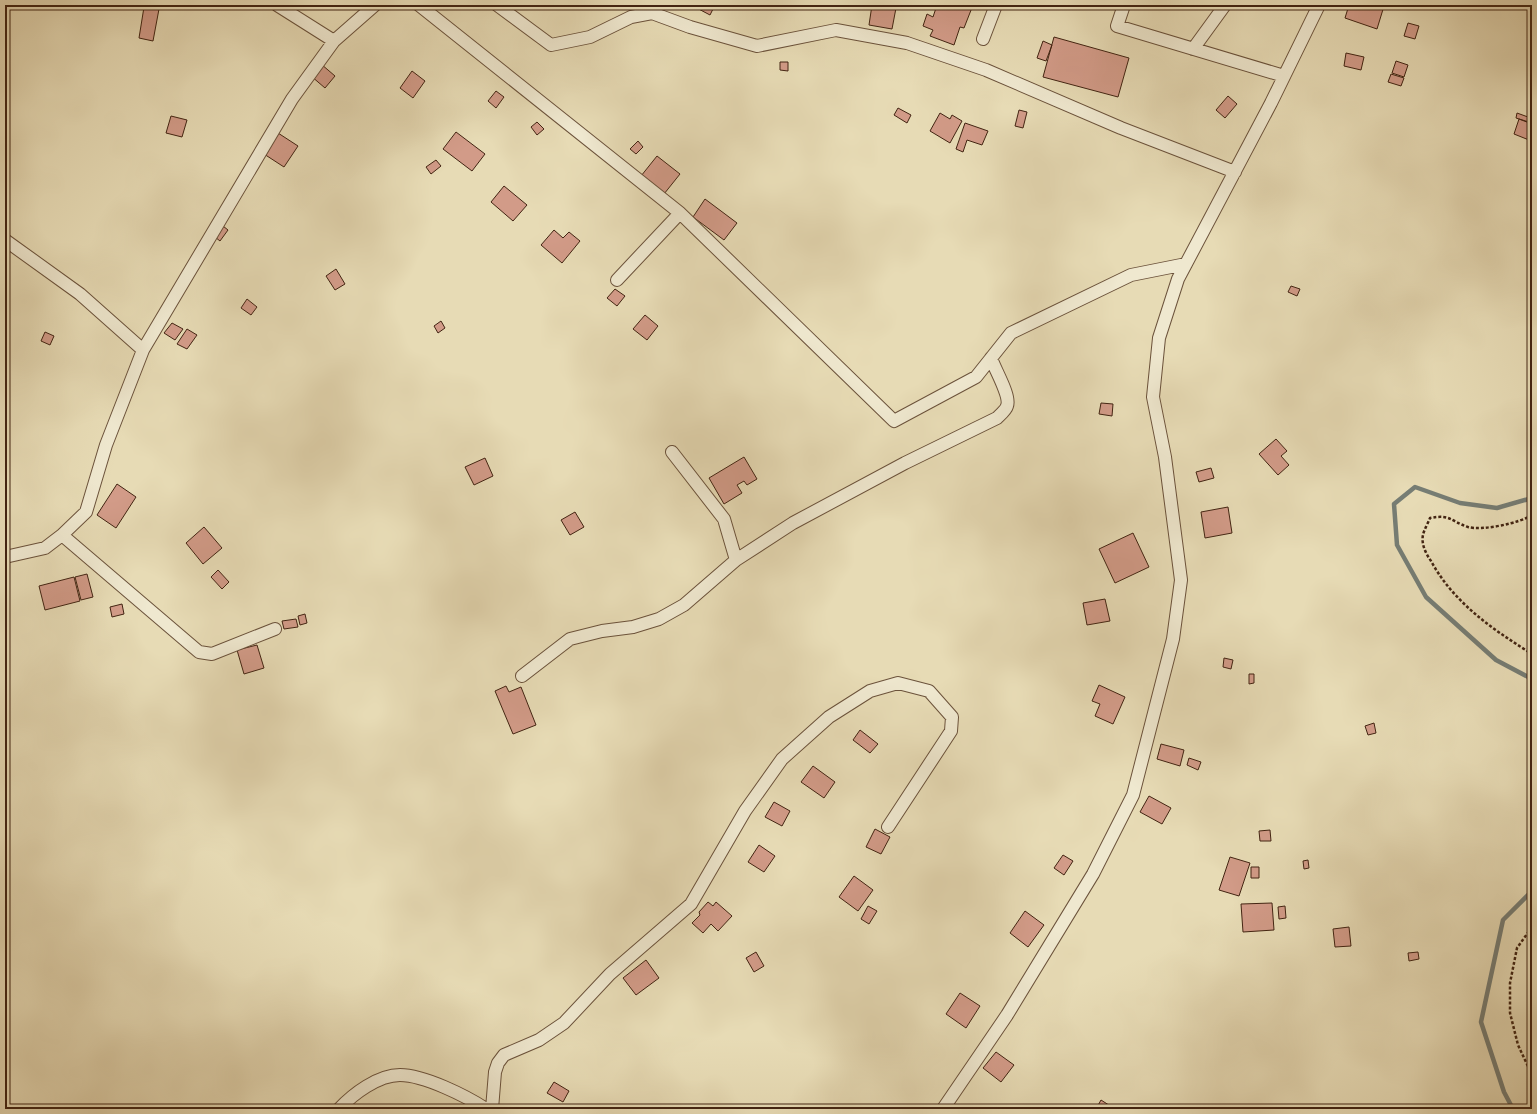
<svg xmlns="http://www.w3.org/2000/svg" width="1537" height="1114" viewBox="0 0 1537 1114" font-family="Cardo,serif">
<style>
.lines{fill:none;stroke-linecap:round;stroke-linejoin:round}
.stream{stroke:#767d74;stroke-width:4.5}
.building{fill:#d29b88;stroke:#422412}
.minor-casing{stroke:#6b523b;stroke-width:14}
.path{stroke:#422412;stroke-width:2.5;stroke-dasharray:3 2;stroke-linecap:butt}
.minor{stroke:#efe8cf;stroke-width:12}
</style>
<rect width="100%" height="100%" fill="#e7dbb5"/>
<filter id="stains"><feTurbulence type="fractalNoise" baseFrequency=".005" numOctaves="4"/><feColorMatrix values="0 0 0 0 .2 0 0 0 0 .09 0 0 0 0 .02 0 0 0 .5 -.17"/></filter>
<radialGradient id="worn" r=".72"><stop offset=".6" stop-color="#630" stop-opacity="0"/><stop offset="1" stop-color="#630" stop-opacity=".3"/></radialGradient>
<g class="lines">
<path class="stream" d="M1532,498L1497,508L1460,503L1415,487L1394,504L1397,545L1426,597L1496,660L1532,679
M1513,1109L1504,1092L1481,1022L1503,920L1532,891"/>
</g>
<path class="building" d="M693,5H715L710,15L693,6Z
M872,5L896,8L892,29L869,25Z
M937,5H973L964,28L960,27L954,45L930,36L933,30L923,26L927,14L933,17Z
M1349,5L1384,6L1377,29L1345,18Z
M144,7L159,9L153,41L139,38Z
M1408,23L1419,26L1415,39L1404,36Z
M1054,37L1129,58L1118,97L1043,77Z
M1043,41L1052,45L1046,61L1037,58Z
M1346,53L1364,57L1361,70L1344,66Z
M1396,61L1408,65L1404,77L1392,73Z
M780,62H788V71L780,70Z
M321,64L335,76L325,88L311,76Z
M412,71L425,81L413,98L400,88Z
M1391,74L1404,78L1401,86L1388,82Z
M496,91L504,97L496,108L488,101Z
M1228,96L1237,104L1225,118L1216,110Z
M898,108L911,115L907,123L894,115Z
M1019,110L1027,112L1023,128L1015,126Z
M940,113L950,119L952,115L962,121L950,143L930,131Z
M1517,113L1528,117L1529,113L1532,114V123L1516,118Z
M171,116L187,120L182,137L166,133Z
M1519,119L1532,124V132L1529,140L1514,134Z
M537,122L544,129L537,135L531,127Z
M965,123L988,131L982,145L967,140L963,152L956,149Z
M456,132L485,154L472,171L443,149Z
M278,133L298,146L284,167L264,154Z
M638,141L643,147L636,154L630,149Z
M657,156L680,174L664,194L641,176Z
M436,160L441,166L431,174L426,167Z
M504,186L527,205L513,221L491,202Z
M705,199L737,223L724,240L693,217Z
M223,226L228,230L220,241L215,237Z
M554,230L563,238L569,232L580,241L562,263L541,245Z
M336,269L345,284L335,290L326,276Z
M1291,286L1300,289L1297,296L1288,292Z
M615,289L625,296L617,306L607,298Z
M247,299L257,307L251,315L241,308Z
M645,315L658,326L647,340L633,329Z
M441,321L445,328L438,333L434,326Z
M172,323L183,329L175,340L164,333Z
M187,329L197,335L187,349L177,344Z
M45,332L54,336L50,345L41,341Z
M1101,403L1113,404L1112,416L1099,414Z
M1276,439L1287,451L1281,456L1289,465L1278,475L1259,454Z
M744,457L757,479L747,485L744,481L737,485L742,493L724,504L709,478Z
M485,458L493,476L474,485L465,467Z
M1211,468L1214,478L1199,482L1196,472Z
M117,484L136,497L116,528L97,515Z
M1228,507L1232,533L1205,538L1201,512Z
M575,512L584,527L570,535L561,520Z
M204,527L222,548L203,564L186,543Z
M1133,533L1149,567L1115,583L1099,549Z
M218,570L229,582L222,589L211,577Z
M87,574L93,597L81,600L75,577Z
M74,577L80,601L45,610L39,586Z
M1105,599L1110,621L1087,625L1083,603Z
M122,604L124,614L112,617L110,607Z
M305,614L307,623L300,625L298,616Z
M296,619L298,627L284,629L282,621Z
M257,645L264,668L244,674L237,650Z
M1224,658L1233,660L1231,669L1223,667Z
M1249,674H1254V683L1249,684Z
M1099,685L1125,697L1113,724L1095,716L1100,704L1092,701Z
M506,686L509,692L521,687L536,725L513,734L495,691Z
M1374,723L1376,733L1368,735L1365,726Z
M860,730L878,744L870,753L853,740Z
M1161,744L1184,750L1180,766L1157,759Z
M1189,758L1201,762L1198,770L1187,765Z
M813,766L835,782L824,798L801,782Z
M1149,796L1171,808L1162,824L1140,812Z
M774,802L790,811L782,826L765,817Z
M875,829L890,837L881,854L866,847Z
M1270,830L1271,841H1260L1259,831Z
M759,845L775,856L764,872L748,862Z
M1063,855L1073,861L1064,875L1054,868Z
M1230,857L1250,863L1239,896L1219,890Z
M1308,860L1309,868L1304,869L1303,861Z
M1251,867H1259V878H1251Z
M854,876L873,890L858,911L839,897Z
M708,902L713,906L716,902L732,916L718,931L711,924L703,933L692,923L700,915L699,912Z
M1272,903L1274,930L1243,932L1241,904Z
M868,906L877,911L869,924L861,919Z
M1285,906L1286,918L1279,919L1278,907Z
M1025,911L1044,925L1028,947L1010,933Z
M1349,927L1351,946L1335,947L1333,929Z
M756,952L764,966L754,972L746,958Z
M1418,952L1419,959L1409,961L1408,953Z
M646,960L659,978L636,995L623,978Z
M960,993L980,1006L966,1028L946,1014Z
M996,1052L1014,1065L1001,1082L983,1068Z
M554,1082L569,1091L563,1102L547,1093Z
M1101,1100L1115,1109H1096Z"/>
<g class="lines">
<g class="minor-casing">
<path id="minor" d="M277,5L334,41
M419,5L680,213L894,421L976,377L1011,333L1131,275L1186,264
M497,5L551,45L590,37L631,17L652,13L690,27L757,46L836,30L907,43L986,70L1121,128L1235,172
M1124,5L1117,26L1284,76
M983,39L996,5
M1193,49L1225,5
M5,240L80,294L143,350
M617,280L680,213
M672,452L724,519L736,560
M62,535L199,652L212,654L275,629
M5,557L45,548L62,535L86,512L106,445L143,350L292,99L334,41L375,5
M522,676L570,639L602,631L633,627L659,619L684,605L736,560L793,523L905,463L997,418C1000,415 1006,410 1007,406C1011,396 995,370 991,358
M339,1109C353,1094 378,1075 400,1075C424,1075 466,1096 486,1109
M492,1109L495,1072L498,1063L504,1055L539,1040L564,1023L610,974L691,904L745,811L782,759L829,717L870,691L898,683L929,691L952,717L951,731L888,827
M943,1109L1007,1015L1093,874L1133,795L1173,639L1181,580L1165,457L1153,397L1159,338L1178,279L1271,103L1319,5"/>
</g>
<path class="path" d="M1532,515C1520,523 1482,531 1468,527C1450,521 1451,514 1430,518C1428,523 1424,530 1423,535C1421,544 1426,554 1431,561C1454,603 1492,629 1532,654
M1532,927L1517,948L1510,983V1013L1518,1045L1532,1075"/>
<use href="#minor" class="minor"/>
</g>
<rect width="1537" height="1114" fill="none" stroke="#e7dbb5" stroke-width="20"/>
<rect x="6" y="6" width="1525" height="1102" fill="none" stroke="#422412" stroke-width="2"/>
<rect x="10" y="10" width="1517" height="1094" fill="none" stroke="#422412"/>
<rect width="100%" height="100%" filter="url(#stains)"/>
<rect width="100%" height="100%" fill="url(#worn)"/>
</svg>
